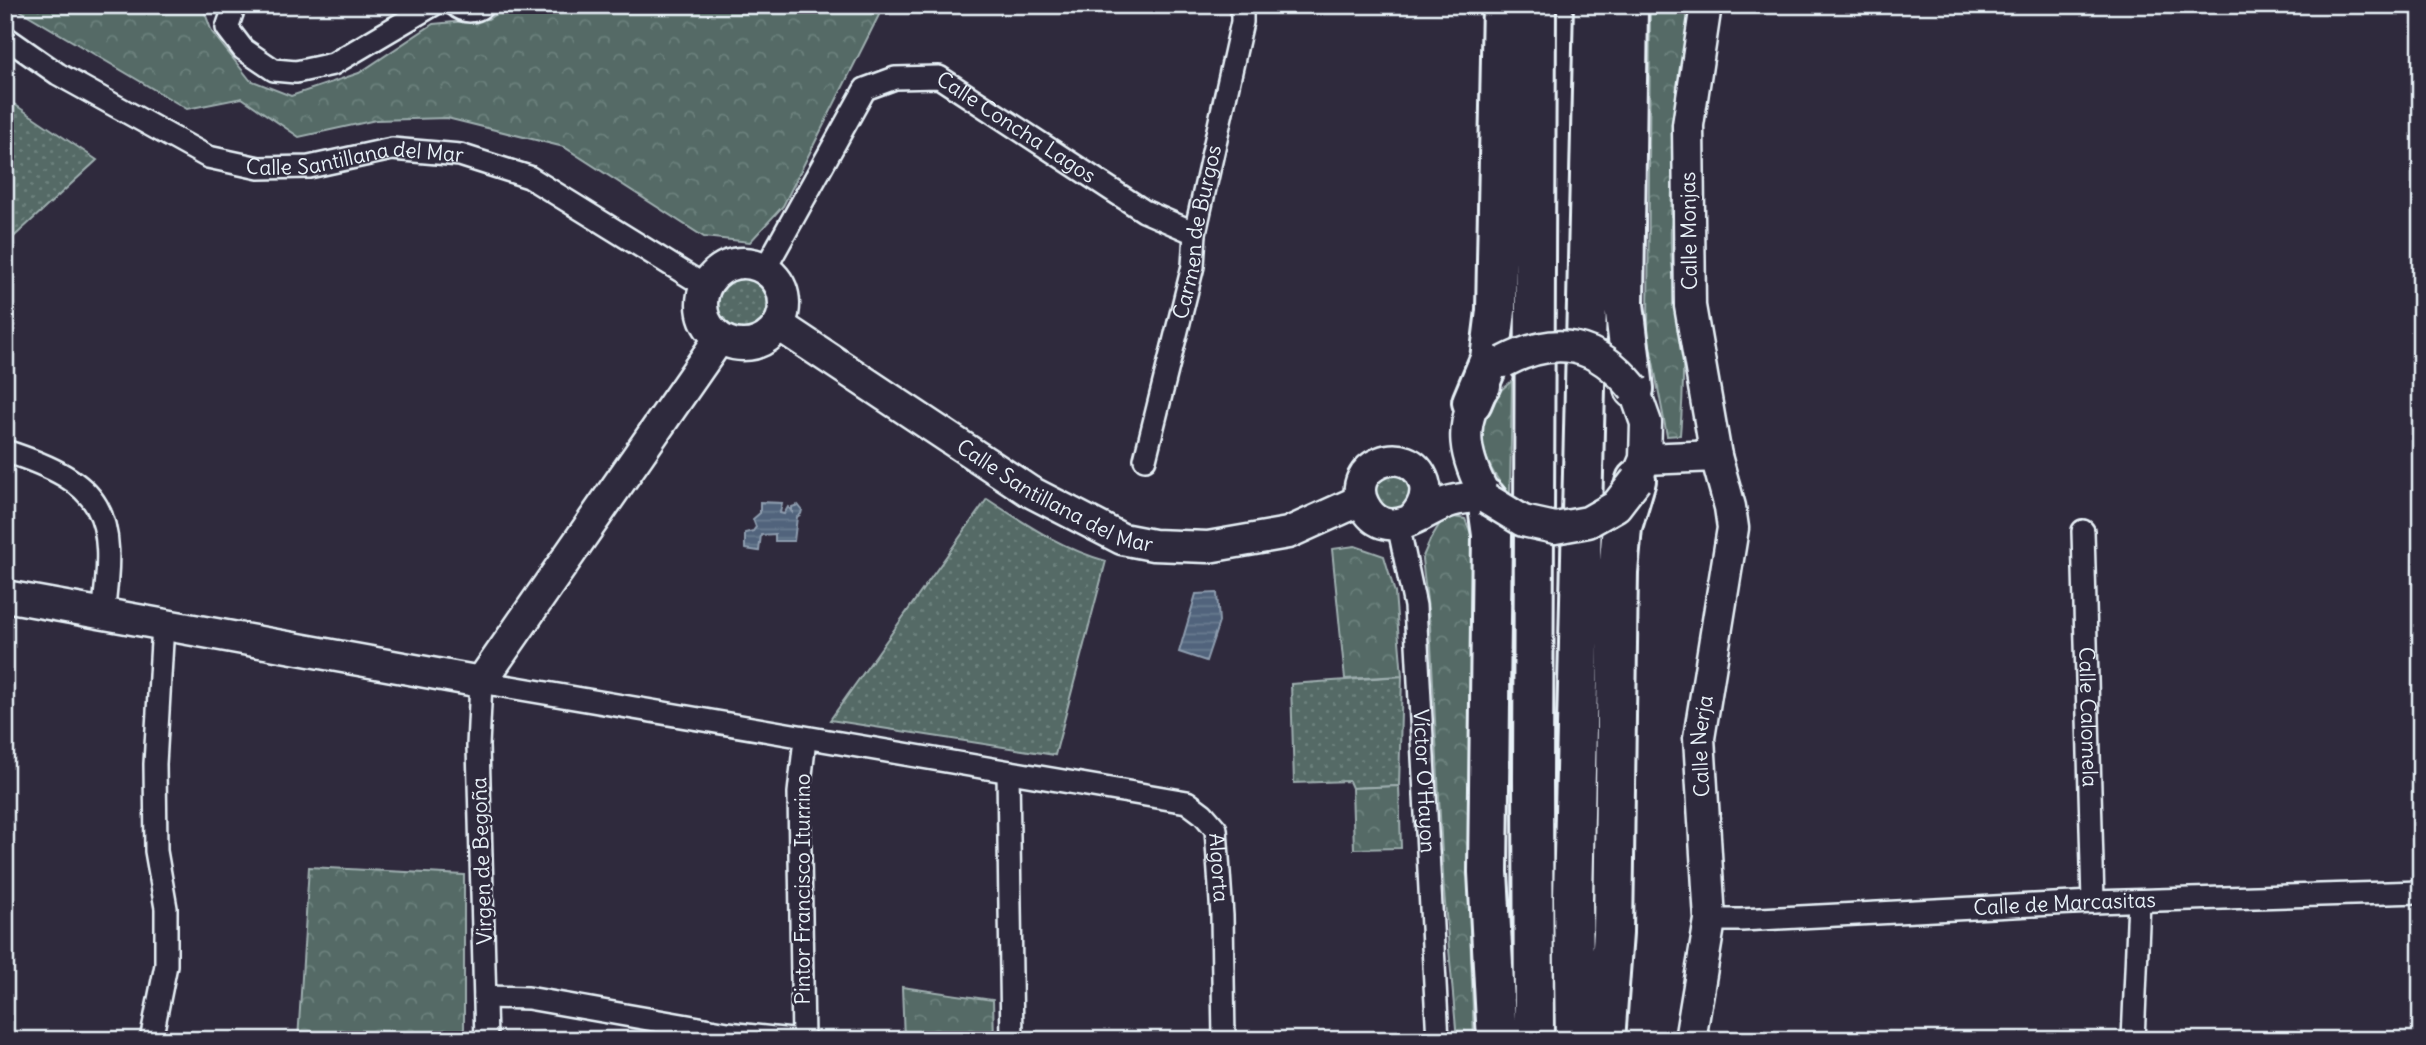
<svg xmlns="http://www.w3.org/2000/svg" width="2426" height="1045" viewBox="0 0 2426 1045" font-family="Delius,sans-serif">
<style>
.grass{fill:url(#grass-dots);stroke:#9eaeaf;stroke-width:2}
.forest{fill:url(#forest-crowns);stroke:#9eaeaf;stroke-width:2}
.water{fill:url(#water-rules);stroke:#8d9cae;stroke-width:2}
.lines{fill:none;stroke-linecap:round;stroke-linejoin:round}
.street-casing{stroke:#e8f1f8;stroke-width:26}
.secondary-casing{stroke:#e8f1f8;stroke-width:35}
.highway-casing{stroke:#e8f1f8;stroke-width:44}
.street{stroke:#2f2a3d;stroke-width:21}
.secondary{stroke:#2f2a3d;stroke-width:30}
.highway{stroke:#2f2a3d;stroke-width:38}
.secondary-bridge-casing{stroke:#e8f1f8;stroke-width:35;stroke-linecap:butt}
.secondary-bridge{stroke:#2f2a3d;stroke-width:30}
.labels{text-anchor:middle;stroke-width:5;stroke-linejoin:round;paint-order:stroke}
.street-label{font-size:21px;fill:#e8f1f8;stroke:#2f2a3d}
</style>
<defs>
<pattern id="grass-dots" width="8" height="8" patternUnits="userSpaceOnUse" patternTransform="scale(1.75)"><rect width="8" height="8" fill="#546b66"/><path d="M2 2h.1M6 6h.1" fill="none" stroke="#6d817d" stroke-width="1.8" stroke-linecap="round"/></pattern>
<pattern id="forest-crowns" width="20" height="18" patternUnits="userSpaceOnUse" patternTransform="scale(1.75)"><rect width="20" height="18" fill="#546b66"/><path d="M2 6a3 3 0 1 1 6 0M12 15a3 3 0 1 1 6 0" fill="none" stroke="#6d817d"/></pattern>
<pattern id="water-rules" width="6" height="5" patternUnits="userSpaceOnUse" patternTransform="scale(1.75)"><rect width="6" height="5" fill="#51647c"/><path d="M0 2.5h6" fill="none" stroke="#6a7b8f"/></pattern>
</defs>
<rect width="100%" height="100%" fill="#2f2a3d"/>
<filter id="ink" filterUnits="userSpaceOnUse"><feTurbulence type="fractalNoise" baseFrequency=".0143" numOctaves="2"/><feDisplacementMap in="SourceGraphic" scale="14" xChannelSelector="R" yChannelSelector="G"/><feConvolveMatrix kernelMatrix="1 2 1 2 8 2 1 2 1" color-interpolation-filters="sRGB"/></filter>
<g filter="url(#ink)">
<path class="grass" d="M5,98L97,160L5,245Z
M712 303a32 32 0 1 1 64 0a32 32 0 1 1-64 0Z
M1405,473L1415,503L1383,516L1372,483L1377,476Z
M987,499C1026,524 1062,549 1106,561L1055,755L830,720Z
M1402,676L1399,786L1352,788L1349,781L1294,783L1291,684Z"/>
<path class="forest" d="M11,5H202L212,32L250,80L291,96L359,73L433,24L488,19L509,5H884L783,206L750,242L704,237L564,147L447,118L376,120L299,137L242,98L187,109Z
M1650,5H1693C1682,86 1669,167 1671,249C1671,274 1679,298 1681,323C1685,359 1683,398 1680,435L1667,436L1648,335Z
M1512,381L1510,494C1477,460 1469,412 1512,381Z
M1454,517L1465,519L1471,534L1473,561L1470,928L1474,1040H1457L1444,892L1430,626L1422,559L1430,540L1442,520Z
M1355,546L1384,556L1395,593L1402,676L1345,679L1332,549Z
M1399,786L1401,848L1354,849L1352,788Z
M309,867L464,875V1040H298Z
M902,987L993,1000L994,1040H904Z"/>
<path class="water" d="M760,502L782,503L780,513L784,514L788,507L792,512V507L798,505L802,510L801,514L797,517L794,541H775V534L761,535L759,551L745,549V533L753,531L756,527L753,519L760,513Z
M1217,593L1219,622L1206,661L1179,652L1196,594Z"/>
<g class="lines">
<g class="street-casing">
<g id="street">
<path d="M235,5L227,28L243,49L274,70L296,72L333,64L433,5"/>
<path d="M455,5C464,13 475,13 484,5"/>
<path id="s1" d="M5,37L58,74L208,157L259,168L309,167L392,149L460,155L529,177L705,286"/>
<path id="s2" d="M765,269L865,89L895,78L939,77L1144,211L1195,233"/>
<path d="M5,451C105,483 117,513 103,613"/>
<path id="s3" d="M1145,459L1193,266L1195,233L1242,22V5"/>
<path id="s4" d="M1398,524L1415,606L1438,1040"/>
<path id="s5" d="M2083,531L2093,902"/>
<path d="M1008,772L1012,1040"/>
<path id="s6" d="M1710,920H1741L2093,902L2421,892"/>
<path d="M485,997L528,998L728,1033L792,1040"/>
<path d="M151,1040L166,965V908L156,851L155,764L163,624"/>
<path id="s7" d="M486,1040L478,746L481,682L1187,802L1203,814L1216,829L1222,916L1224,1040"/>
<path d="M803,1040L799,793L805,739"/>
<path d="M2133,1040L2139,901"/>
</g>
</g>
<g class="secondary-casing">
<g id="secondary">
<circle cx="743" cy="304" r="41"/>
<path id="s8" d="M779,325L1029,491L1122,539L1153,545L1208,547L1288,533L1361,500"/>
<path d="M1485,386C1455,424 1465,459 1487,499"/>
<path d="M1634,389L1646,423L1645,459L1636,480"/>
<path d="M1645,459L1716,456"/>
<path d="M1411,520C1421,510 1429,497 1424,482C1409,438 1343,466 1364,505C1368,513 1374,520 1383,523C1405,530 1428,509 1448,502C1459,498 1473,498 1485,495"/>
<path d="M5,596L481,682L719,339"/>
<path id="s9" d="M1690,1040L1710,920L1699,738L1733,528L1730,507L1716,456L1690,306L1688,125L1706,5"/>
</g>
</g>
<g class="highway-casing">
<path id="highway" d="M1628,5L1624,304L1634,389
M1472,402L1490,359L1496,311L1502,5
M1487,499L1492,535L1488,872L1497,1040
M1534,1040L1533,780L1536,5
M1575,1040L1573,898L1594,5
M1605,1040L1613,933L1618,572L1622,527L1636,480"/>
</g>
<use href="#street" class="street"/>
<use href="#secondary" class="secondary"/>
<use href="#highway" class="highway"/>
<g class="secondary-bridge-casing">
<path id="secondary-bridge" d="M1504,362C1557,334 1597,343 1634,389
M1487,499L1523,521L1555,528L1588,522L1616,506L1636,480"/>
</g>
<use href="#secondary-bridge" class="secondary-bridge"/>
</g>
</g>
<g class="labels">
<g class="street-label">
<text dy="7" stroke="none"><textPath href="#s2" startOffset="374">Calle Concha Lagos</textPath></text>
<text dy="7" stroke="none"><textPath href="#s1" startOffset="385">Calle Santillana del Mar</textPath></text>
<text transform="translate(1689 231) rotate(-91)" y="7">Calle Monjas</text>
<text dy="7" stroke="none"><textPath href="#s3" startOffset="233">Carmen de Burgos</textPath></text>
<text dy="7" stroke="none"><textPath href="#s8" startOffset="326">Calle Santillana del Mar</textPath></text>
<text dy="7" stroke="none"><textPath href="#s5" startOffset="186">Calle Calomela</textPath></text>
<text dy="7" stroke="none"><textPath href="#s9" startOffset="296">Calle Nerja</textPath></text>
<text dy="7" stroke="none"><textPath href="#s4" startOffset="259">Víctor O'Hayon</textPath></text>
<text transform="translate(482 861) rotate(-92)" y="7">Virgen de Begoña</text>
<text dy="7" stroke="none"><textPath href="#s7" startOffset="1153">Algorta</textPath></text>
<text transform="translate(803 889) rotate(-90)" y="7">Pintor Francisco Iturrino</text>
<text dy="7" stroke="none"><textPath href="#s6" startOffset="355">Calle de Marcasitas</textPath></text>
</g>
</g>
<rect width="2426" height="1045" fill="none" stroke="#2f2a3d" stroke-width="28"/>
<rect x="14" y="14" width="2398" height="1017" fill="none" stroke="#e8f1f8" stroke-width="2.5" filter="url(#ink)"/>
</svg>
